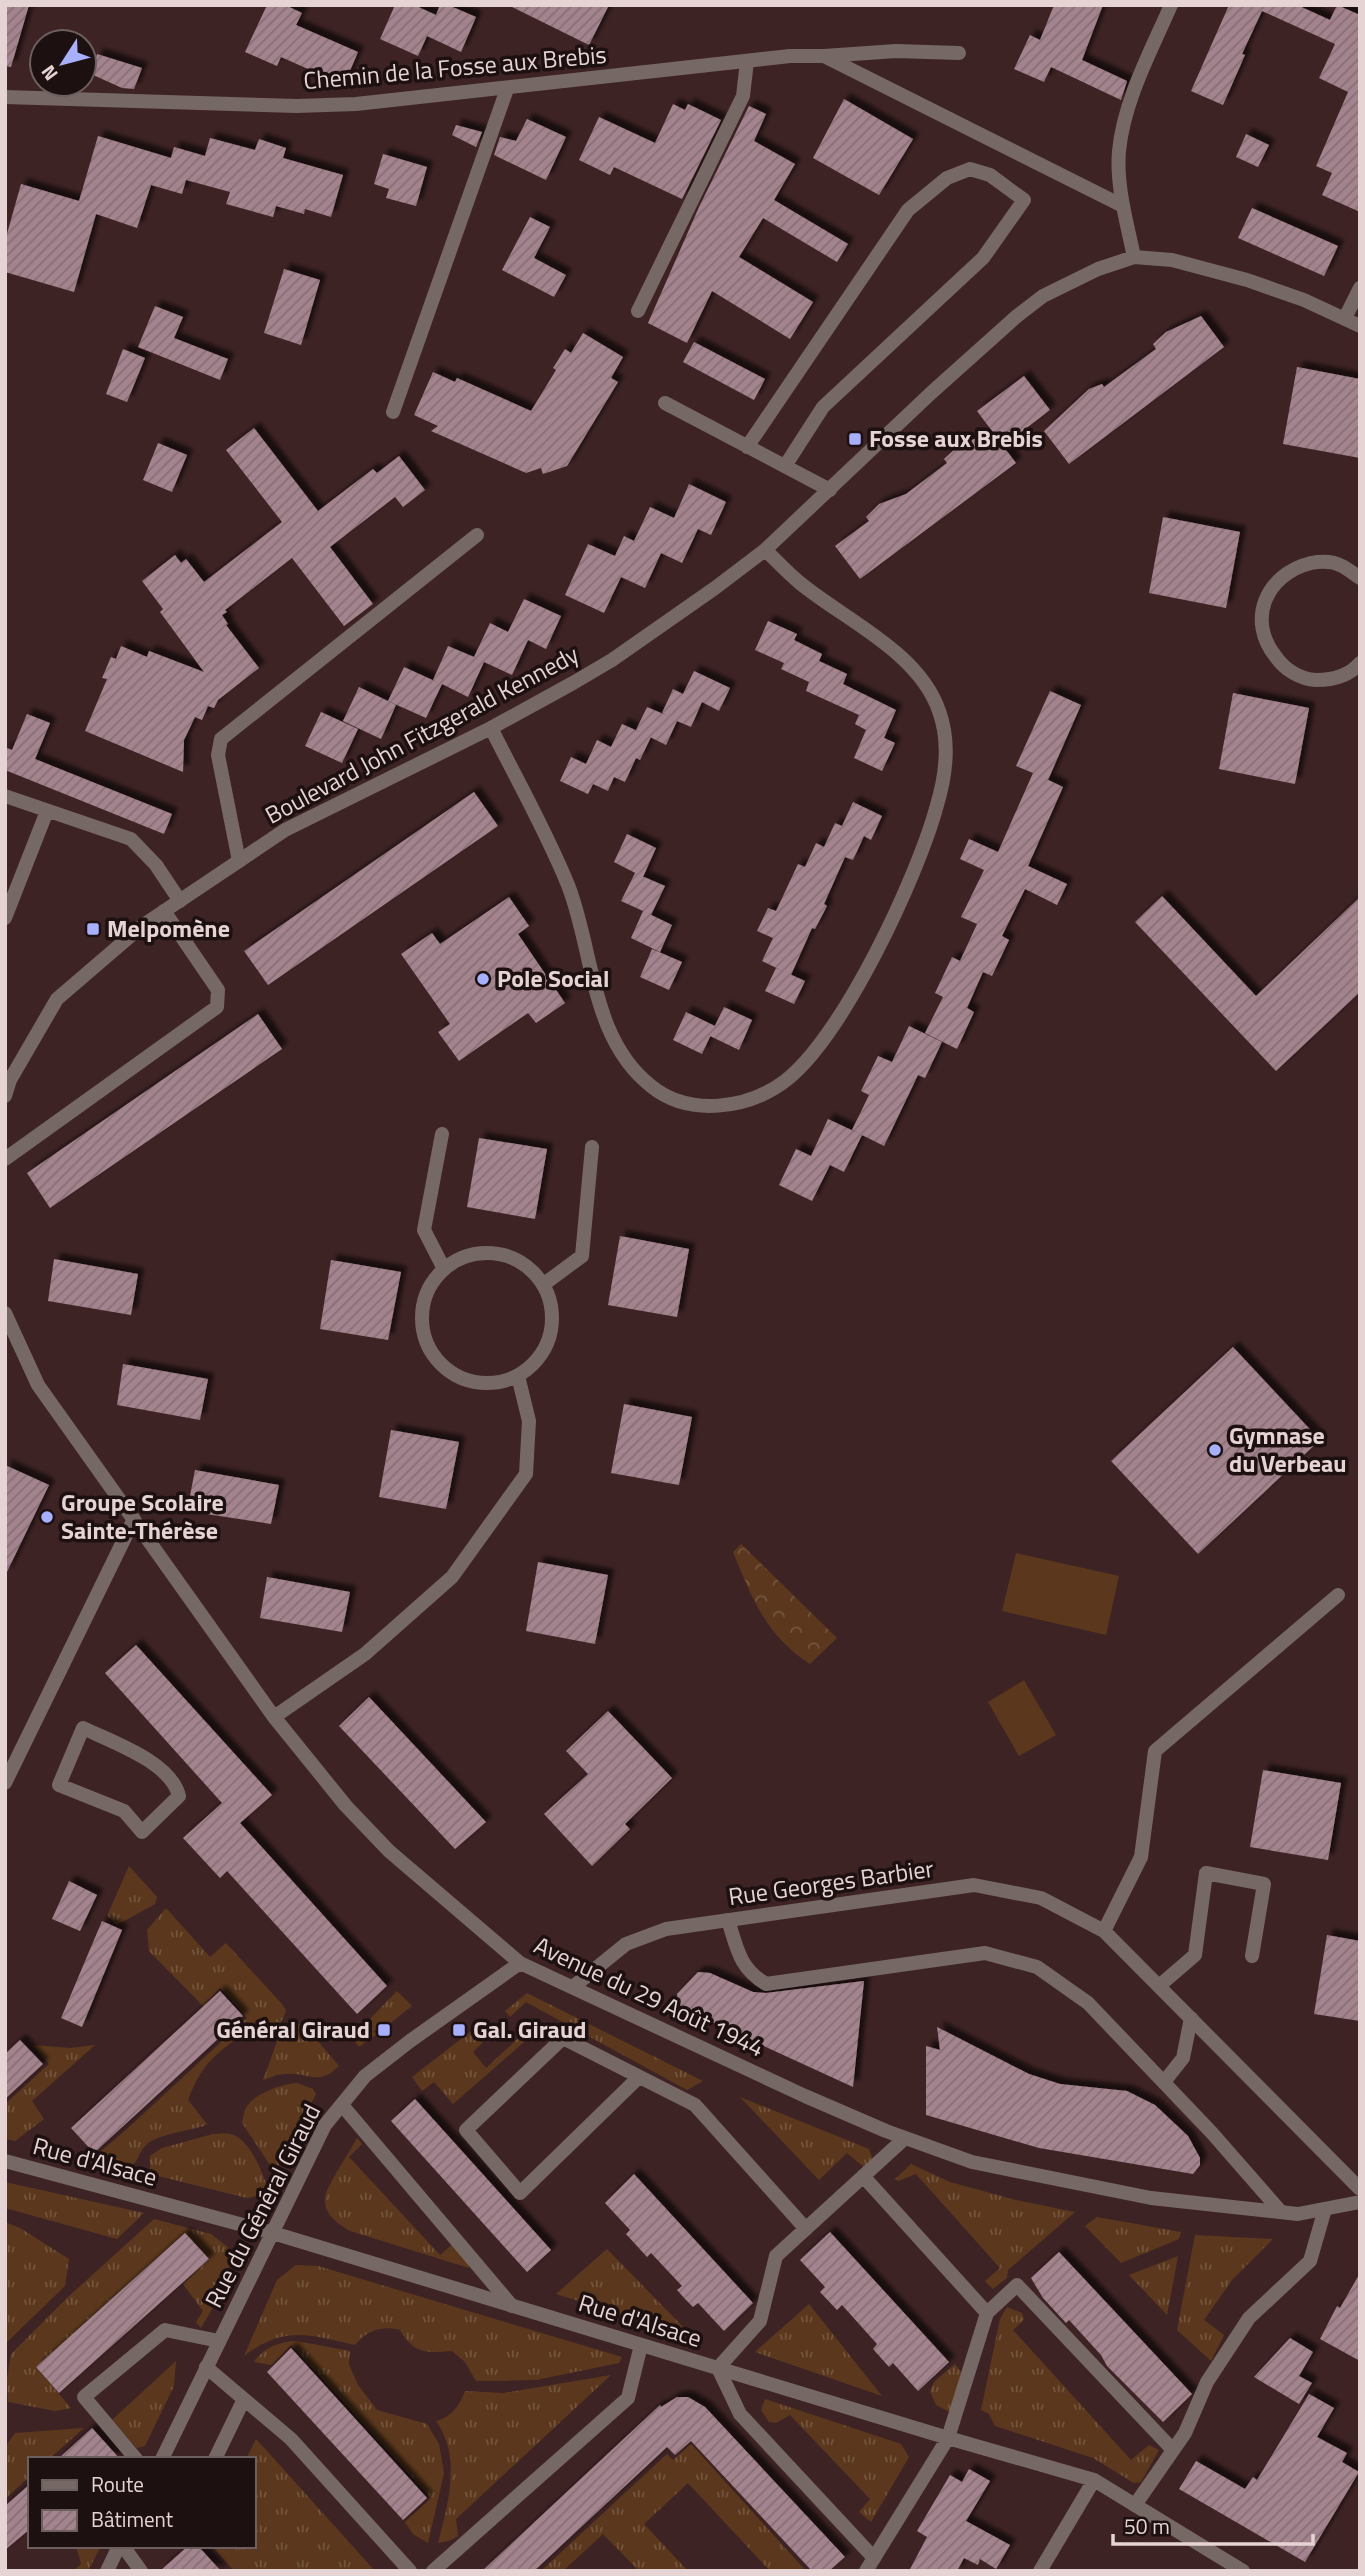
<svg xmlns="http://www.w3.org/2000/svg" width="1365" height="2576" viewBox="0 0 1365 2576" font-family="'Titillium Web',sans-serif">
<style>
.grass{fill:url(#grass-tufts)}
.park{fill:url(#park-crowns)}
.pitch{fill:#5b381d}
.building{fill:url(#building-hatch);filter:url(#shadow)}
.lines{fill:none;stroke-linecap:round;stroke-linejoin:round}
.service{stroke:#766864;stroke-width:14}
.minor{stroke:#766864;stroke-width:14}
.poi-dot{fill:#a8b0fc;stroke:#1d1011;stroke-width:2.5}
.labels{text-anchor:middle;stroke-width:7;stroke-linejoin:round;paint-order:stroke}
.street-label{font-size:24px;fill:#e6d3d3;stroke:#1d1011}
.poi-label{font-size:24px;font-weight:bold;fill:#e6d3d3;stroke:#1d1011;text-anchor:start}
</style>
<defs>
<pattern id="grass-tufts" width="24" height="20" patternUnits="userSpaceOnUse" patternTransform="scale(1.75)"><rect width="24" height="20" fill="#5b381d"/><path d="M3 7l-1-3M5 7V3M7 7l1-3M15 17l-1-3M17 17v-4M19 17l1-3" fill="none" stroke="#73543d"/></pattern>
<pattern id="park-crowns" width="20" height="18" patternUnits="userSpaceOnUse" patternTransform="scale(1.75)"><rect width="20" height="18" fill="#5b381d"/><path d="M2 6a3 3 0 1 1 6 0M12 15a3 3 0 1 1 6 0" fill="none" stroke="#73543d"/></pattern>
<pattern id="building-hatch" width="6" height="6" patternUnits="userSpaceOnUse" patternTransform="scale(1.75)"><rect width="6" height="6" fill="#a3838d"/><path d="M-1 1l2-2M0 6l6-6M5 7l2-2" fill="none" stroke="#876f76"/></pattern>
<filter id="shadow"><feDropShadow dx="6" dy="-6" stdDeviation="2" flood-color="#0009"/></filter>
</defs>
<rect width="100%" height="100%" fill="#3e2324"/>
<path class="grass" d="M129,1866L157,1897L155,1904L117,1925L107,1916Z
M166,1908L210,1957L226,1943L282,2004L286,2010C282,2024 276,2031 261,2034L251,2027C218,2054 204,2058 188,2100L207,2124L204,2126C190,2130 155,2135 146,2145C136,2156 141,2161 125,2170L88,2162L127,2129L247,2018L220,1988L203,2006L149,1951L147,1930Z
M397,1991L412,2006L388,2025L386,2022L374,2031L376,2035L359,2047L354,2040L367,2029L365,2024Z
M527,1993L703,2081L687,2090L526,2002L510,2017L505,2011Z
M295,2023L304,2025L339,2066C317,2087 311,2072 285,2074C276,2074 271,2078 263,2080L278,2039L286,2027Z
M479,2025L491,2034L473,2052L486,2068L526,2031L531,2036L453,2104L434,2082L422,2091L412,2077Z
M32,2045L70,2048L95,2045L32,2101L44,2119L15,2141L5,2139V2104L49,2064Z
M297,2083L313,2089L316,2094L278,2167L272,2168L242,2123C243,2118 244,2110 247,2106C256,2093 282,2084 297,2083Z
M740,2097L869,2149L874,2163L865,2168L847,2153L819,2180Z
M213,2134C218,2134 225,2133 230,2134C250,2138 261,2171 268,2188L262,2195L247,2198L150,2174V2156L162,2148Z
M357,2138L362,2144L349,2157L440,2255L454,2243L469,2260V2268L350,2231C338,2224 323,2214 325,2197C326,2187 351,2150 357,2138Z
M911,2164L950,2182L1016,2200L1075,2212L1008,2270L1007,2278L993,2289L985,2281L1000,2268L916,2174L898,2181L895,2179Z
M5,2182L144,2213L117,2239L5,2208Z
M1097,2217L1181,2232L1179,2239L1121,2263L1085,2226Z
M154,2219L211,2234L229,2248C235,2276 215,2303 201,2328L196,2322L203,2311L183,2284L209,2259L184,2233L36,2367L71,2408L55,2411L8,2402L7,2378L11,2354L68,2297Z
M5,2222L20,2228L69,2259L65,2286L5,2344Z
M1195,2235L1273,2239L1232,2280L1204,2320L1224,2335L1211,2361L1177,2330Z
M607,2249L692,2336L556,2294Z
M1178,2256L1167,2315L1129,2275Z
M296,2265L318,2266L622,2357L619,2363L536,2380L476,2381L465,2362L452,2351C426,2353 414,2354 400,2330C382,2325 366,2331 355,2345C309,2335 285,2325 244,2356L277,2280Z
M809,2304L882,2396L755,2352Z
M1007,2307L1022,2313L1024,2320L1013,2330L1131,2460L1149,2445L1159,2450L1141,2482L1134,2483L1093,2458L995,2426L989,2414L981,2410L1000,2319Z
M296,2341L350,2351L349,2365L358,2385L377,2410L427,2424L439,2444L444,2473L428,2543L413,2534L405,2522L431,2498L291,2345L272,2365L254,2362C264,2347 279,2342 296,2341Z
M176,2361L174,2386L145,2446L137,2448L112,2420Z
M955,2364L961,2372L958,2397L952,2413L936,2405L930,2391L935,2381Z
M611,2375L456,2519L458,2536L449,2541L438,2543C448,2504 462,2457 436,2421C452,2417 459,2406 465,2391L503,2393Z
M765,2399L901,2444L909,2457L871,2522L859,2512L870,2499L790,2415L776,2423L769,2422L761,2410Z
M84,2428L49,2459H30V2476L5,2499V2447L15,2433Z
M256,2439L267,2451L375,2571H234L212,2546H254V2459H246Z
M691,2444L806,2571H770L688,2483L644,2524L688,2571H639L603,2534L563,2571H541L667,2454L673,2460Z
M76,2546H101L88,2571H73L81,2564Z"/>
<path class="park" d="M741,1544L837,1638L810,1664C766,1636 752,1598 733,1552Z"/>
<path class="pitch" d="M1016,1553L1119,1576L1106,1635L1002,1611Z
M1024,1680L1056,1735L1019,1756L988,1702Z"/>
<path class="building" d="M5,5H29L11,67L5,66Z
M267,5H285L302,13L296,25L358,52L344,85L281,57L277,66L245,52Z
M395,5H414L436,15L440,5H448L476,17L461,52L427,36L418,56L380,39Z
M508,5H609L589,45Z
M1054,5H1103L1082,60L1127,81L1121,100L1051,67L1044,82L1014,69L1030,35L1040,40Z
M1229,5H1297L1330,20L1337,5L1360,15V212L1322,195L1332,173L1316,166L1348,92L1319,78L1335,44L1262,11L1242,54L1245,55L1223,105L1191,91Z
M97,54L142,68L134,89L122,88L91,74Z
M844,99L913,139L879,195L813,158Z
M673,104L685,110L688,104L721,120L682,199L614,167L610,175L579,160L599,117L655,143Z
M749,106L766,114L754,141L795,164L774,200L848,244L837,262L763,218L739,257L813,302L790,339L712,291L687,343L648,323L699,207Z
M527,119L566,137L546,180L494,155L500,137L516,141Z
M456,125L482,132L476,147L452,135Z
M1246,134L1269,145L1258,167L1236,157Z
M98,136L171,158L174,147L205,156L210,138L255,150L259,139L286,148L283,158L343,175L331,217L305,209L304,214L276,206L273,217L226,204L230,192L186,180L182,194L151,185L137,228L96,214L74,292L5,272V241L21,184L79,201Z
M383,154L427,167L416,206L386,198L389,189L374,184Z
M1252,208L1338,246L1324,276L1238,238Z
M530,217L550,227L534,258L566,275L554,297L502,270Z
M284,269L320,280L301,345L264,333Z
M155,306L183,317L174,338L228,359L220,380L138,347Z
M1201,316L1224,347L1069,464L1044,431L1089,389L1102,384L1104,387L1156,349L1153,344L1166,332Z
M583,333L623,357L611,378L618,382L567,466L543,474L541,468L526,473L431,431L438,426L414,415L433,372L455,382L457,378L531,411L556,370L553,368L565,349L571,353Z
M694,342L765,379L754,400L683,362Z
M123,349L145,358L127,402L106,394Z
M1297,367L1360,379V458L1283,444Z
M1024,376L1050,410L1003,446L1016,463L860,579L835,546L869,521L866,517L879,504L906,494L947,463L944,459L958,446L992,431L977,411Z
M254,428L318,511L373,469L377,473L399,456L425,490L403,507L395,497L330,547L373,604L344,626L292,558L225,610L227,612L222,615L228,624L226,625L259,668L218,700L214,708L208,706L202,720L195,717L184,740L183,772L85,731L107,679L102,678L111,657L116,659L121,646L147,657L149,651L204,672L160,612L163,609L142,581L175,555L181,563L186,559L204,582L282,522L226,450Z
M158,443L187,455L172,492L143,480Z
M689,484L726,502L711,535L698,529L682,563L661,553L645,588L621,577L604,613L565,595L588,544L615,556L624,536L634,541L650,507L674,518Z
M1163,517L1240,532L1226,608L1149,593Z
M524,599L561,616L546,649L528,640L512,675L484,662L468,697L442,684L426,718L388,701L404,667L439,683L433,680L448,646L474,657L490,623L508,632Z
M768,621L797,634L794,640L822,654L819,661L847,674L843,684L896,710L884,738L869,731L895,743L882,771L854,758L866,730L855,724L859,715L806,691L809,682L781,669L784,663L755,650Z
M694,671L730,688L719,711L702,702L691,727L677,721L666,745L636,730L647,707L668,716L662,713L673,689L683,694Z
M359,687L396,705L381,739L343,721Z
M1050,691L1081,705L1048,780L1042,777L1063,787L1028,866L1067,884L1057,905L1025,889L1002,936L1009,940L992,976L983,972L967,1008L974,1012L957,1049L925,1033L943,997L935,993L952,957L960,961L977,924L961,917L984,870L960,859L969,839L998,852L1033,773L1016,766Z
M1233,693L1309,708L1295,784L1219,769Z
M321,712L358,729L342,763L305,746Z
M27,714L50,723L35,759L172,814L164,834L5,770V747L12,750Z
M622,724L651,737L640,760L636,758L625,782L614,777L608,791L593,784L588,794L560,781L571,757L586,764L597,740L611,747Z
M474,792L498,826L268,985L244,951Z
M853,802L882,816L871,840L864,836L853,860L845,857L824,904L827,906L815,929L812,928L791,975L762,961L773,938L757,931L768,908L776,911L798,864L805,867L816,843L824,847L835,823L842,826Z
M627,834L656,848L643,877L614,862Z
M635,873L665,886L651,915L645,912L672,925L660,952L631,938L643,911L621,901Z
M1162,896L1256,996L1360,897V992L1276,1071L1135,922Z
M509,897L529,926L518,934L565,1003L536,1023L528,1013L459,1061L438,1032L450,1024L401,954L432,933L440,944Z
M652,949L682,962L669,990L640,977Z
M776,968L805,981L794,1004L765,991Z
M724,1007L752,1020L739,1050L710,1036Z
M686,1012L715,1026L702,1054L673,1040Z
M258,1014L282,1049L50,1208L27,1173Z
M909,1026L942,1042L925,1078L918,1075L884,1146L852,1130L869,1095L861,1091L878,1056L892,1062Z
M828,1119L862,1135L844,1172L830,1165L812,1201L779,1185L796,1149L811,1156Z
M479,1138L547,1149L535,1219L467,1207Z
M620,1236L689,1249L677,1317L608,1305Z
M54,1259L138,1274L131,1315L48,1301Z
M331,1260L401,1272L388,1340L320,1329Z
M1233,1347L1320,1440L1198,1554L1111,1461Z
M123,1364L208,1379L200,1420L117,1405Z
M624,1404L692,1417L679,1485L611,1473Z
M391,1430L459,1442L446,1509L379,1497Z
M5,1465L49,1485L5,1576Z
M195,1470L279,1485L271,1524L187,1511Z
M538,1562L608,1575L595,1644L526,1631Z
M267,1577L350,1592L342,1632L260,1618Z
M136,1645L272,1795L240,1823L387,1986L357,2014L227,1871L220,1878L183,1838L222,1803L105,1673Z
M369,1697L486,1822L455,1849L339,1726Z
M608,1711L672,1778L625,1824L630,1829L592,1866L544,1814L588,1774L566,1751Z
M1263,1770L1341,1783L1328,1860L1250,1847Z
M69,1881L97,1895L80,1931L52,1919Z
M102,1921L122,1930L82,2027L61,2018Z
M1327,1935L1360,1941V2021L1314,2014Z
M698,1972L710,1973L753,1992L766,1993L864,1981L853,2087L679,2007L677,1994Z
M220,1991L243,2016L94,2153L71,2128Z
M937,2027L1029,2074L1060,2084L1127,2091L1155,2105L1188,2136L1200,2158V2165L1193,2174L1039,2148L926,2115V2046L940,2050Z
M20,2040L43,2064L5,2099V2054Z
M415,2099L551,2250L527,2272L391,2121Z
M634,2174L753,2303L724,2331L698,2303L693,2307L685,2299L677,2290L682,2286L651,2253L647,2257L626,2234L630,2230L605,2203Z
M830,2232L949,2362L918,2391L893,2363L889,2367L873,2349L877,2344L842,2305L837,2310L820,2292L825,2287L800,2260Z
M185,2233L209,2259L59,2393L36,2367Z
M1059,2252L1192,2394L1163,2422L1107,2366L1101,2355L1069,2320L1066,2323L1043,2298L1031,2278Z
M1360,2273V2361L1320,2339L1337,2306L1340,2308Z
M1290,2338L1313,2352L1299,2376L1312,2383L1299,2404L1254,2377Z
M291,2348L427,2498L403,2520L267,2372Z
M1309,2394L1334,2408L1317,2437L1347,2453L1342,2462L1359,2472L1305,2562L1179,2489L1196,2461L1245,2489L1253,2477L1257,2480Z
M677,2397H688L705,2407L845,2557L829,2571H812L691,2441L675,2455L667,2447L534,2571H482L660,2405L661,2407Z
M92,2428L120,2459H58Z
M969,2469L990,2481L966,2521L1010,2545L996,2569L980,2559L978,2565L964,2558L957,2571H909L927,2537L917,2531L950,2475L962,2482Z
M30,2484V2529L5,2550V2506Z
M188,2546H198L221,2571H160Z"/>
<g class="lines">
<path class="service" d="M824,56L1123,206
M638,311L743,96L747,61
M665,403L830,490
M393,412L507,89
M747,447L908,210L947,178L970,169L990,175L1024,200L983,258L823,407L785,466
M5,796L131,839L156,865L180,901
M239,861L218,755L221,739L477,535
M5,918L47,811
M442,1134L424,1230L443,1267
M5,1159L217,1007L218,990L164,911
M83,1728C112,1742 171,1762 179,1796L142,1832L124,1811L59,1785Z
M728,1920C737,1948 739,1968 766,1984L985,1953L1037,1967L1088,2003L1212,2133L1281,2212
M1159,1986L1195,1955L1206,1873L1264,1884L1252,1956
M639,2077L520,2193L466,2130L563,2038L695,2105L806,2229
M1164,2082L1183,2058L1191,2018
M342,2105L512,2306
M863,2176L987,2313L948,2438
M987,2313L1017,2285L1173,2450
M206,2367L291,2439L410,2571
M136,2459L84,2397L165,2330L219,2341
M215,2459L244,2399
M1135,2505L1185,2433L1207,2382L1249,2318L1310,2261L1325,2209
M123,2546L141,2571
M874,2558L740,2414L718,2368L760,2321L776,2256L905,2138
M433,2571L628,2398L641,2345"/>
<path class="minor" d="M5,97L297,106L356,104L790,56H824L896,51L959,53
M1134,257C1127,223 1116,186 1119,151C1124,100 1151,51 1171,5
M1345,318L1360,288
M1360,578C1354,574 1348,569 1342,566C1333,561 1321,561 1311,563C1266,574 1246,620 1276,657C1285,670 1300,679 1316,680C1333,680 1349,676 1360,663
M491,728C517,780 546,831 568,885C594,951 590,1038 651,1086C689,1117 748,1109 785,1081C843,1037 918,876 937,805C946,775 950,741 939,711C919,652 845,620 800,583C788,573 777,561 765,550
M5,1096L10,1080L57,999L142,926L285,830L491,728L573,683L612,660L715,588L765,550L931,393L1017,316L1043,296L1098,269L1134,257L1172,260L1247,280L1304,300L1360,326
M422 1318a65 65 0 1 1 130 0a65 65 0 1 1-130 0Z
M544,1284L582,1256L592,1147
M5,1313L38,1385L274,1717L346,1806L389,1851L520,1963L805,2096L886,2131L972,2162L1151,2198L1298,2214L1360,2202
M274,1717L365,1654L452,1577L526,1474L529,1421L518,1376
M5,1783L134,1519
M1104,1931L1360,2189
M573,1987L626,1944L666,1929L974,1885L1041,1898L1104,1931L1141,1857L1155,1751L1338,1595
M5,2161L273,2233L948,2438L1094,2480L1243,2571
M162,2459L325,2125L365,2076L410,2041L520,1963
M107,2571L119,2546
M866,2571L948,2438
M1040,2571L1094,2480"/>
</g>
<g class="poi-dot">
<rect x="848" y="432" width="14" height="14" rx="3.5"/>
<rect x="86" y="922" width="14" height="14" rx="3.5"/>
<circle cx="483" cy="979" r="7"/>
<circle cx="1215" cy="1450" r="7"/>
<circle cx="47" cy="1517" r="7"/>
<rect x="377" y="2023" width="14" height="14" rx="3.5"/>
<rect x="452" y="2023" width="14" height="14" rx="3.5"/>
</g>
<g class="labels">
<g class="street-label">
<text transform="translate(455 68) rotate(-5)" y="8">Chemin de la Fosse aux Brebis</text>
<text transform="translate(422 735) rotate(-28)" y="8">Boulevard John Fitzgerald Kennedy</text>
<text transform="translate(831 1883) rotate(-8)" y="8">Rue Georges Barbier</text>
<text transform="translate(649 1997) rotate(25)" y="8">Avenue du 29 Août 1944</text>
<text transform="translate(95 2162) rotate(15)" y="8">Rue d'Alsace</text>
<text transform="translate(263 2206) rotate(-63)" y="8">Rue du Général Giraud</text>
<text transform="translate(640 2321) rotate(17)" y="8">Rue d'Alsace</text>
</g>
<g class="poi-label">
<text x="869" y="447">Fosse aux Brebis</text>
<text x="107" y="937">Melpomène</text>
<text x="497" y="987">Pole Social</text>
<text x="1229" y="1444">Gymnase<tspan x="1229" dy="28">du Verbeau</tspan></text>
<text x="61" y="1511">Groupe Scolaire<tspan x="61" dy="28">Sainte-Thérèse</tspan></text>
<text x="370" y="2038" text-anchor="end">Général Giraud</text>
<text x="473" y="2038">Gal. Giraud</text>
</g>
</g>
<rect width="1365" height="2576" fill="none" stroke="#e6d3d3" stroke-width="14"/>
<rect x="28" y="2457" width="228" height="91" fill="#1d1011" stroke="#6d5e5f" stroke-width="2"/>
<rect x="42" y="2480" width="35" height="10" fill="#766864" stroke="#6d5e5f" stroke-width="2"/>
<text x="91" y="2492" font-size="21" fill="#e6d3d3">Route</text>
<rect x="42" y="2510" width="35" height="21" fill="url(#building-hatch)" stroke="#6d5e5f" stroke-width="2"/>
<text x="91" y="2527" font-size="21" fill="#e6d3d3">Bâtiment</text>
<g transform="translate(63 63) rotate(234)"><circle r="33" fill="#1d1011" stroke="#6d5e5f" stroke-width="2"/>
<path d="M0-5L12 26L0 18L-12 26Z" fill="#a8b0fc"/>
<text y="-10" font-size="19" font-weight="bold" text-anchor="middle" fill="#e6d3d3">N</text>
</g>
<path d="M1113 2534v10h200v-10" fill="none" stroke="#e6d3d3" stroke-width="3.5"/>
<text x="1124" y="2534" font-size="21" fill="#e6d3d3" stroke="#1d1011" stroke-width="5" paint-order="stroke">50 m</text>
</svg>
